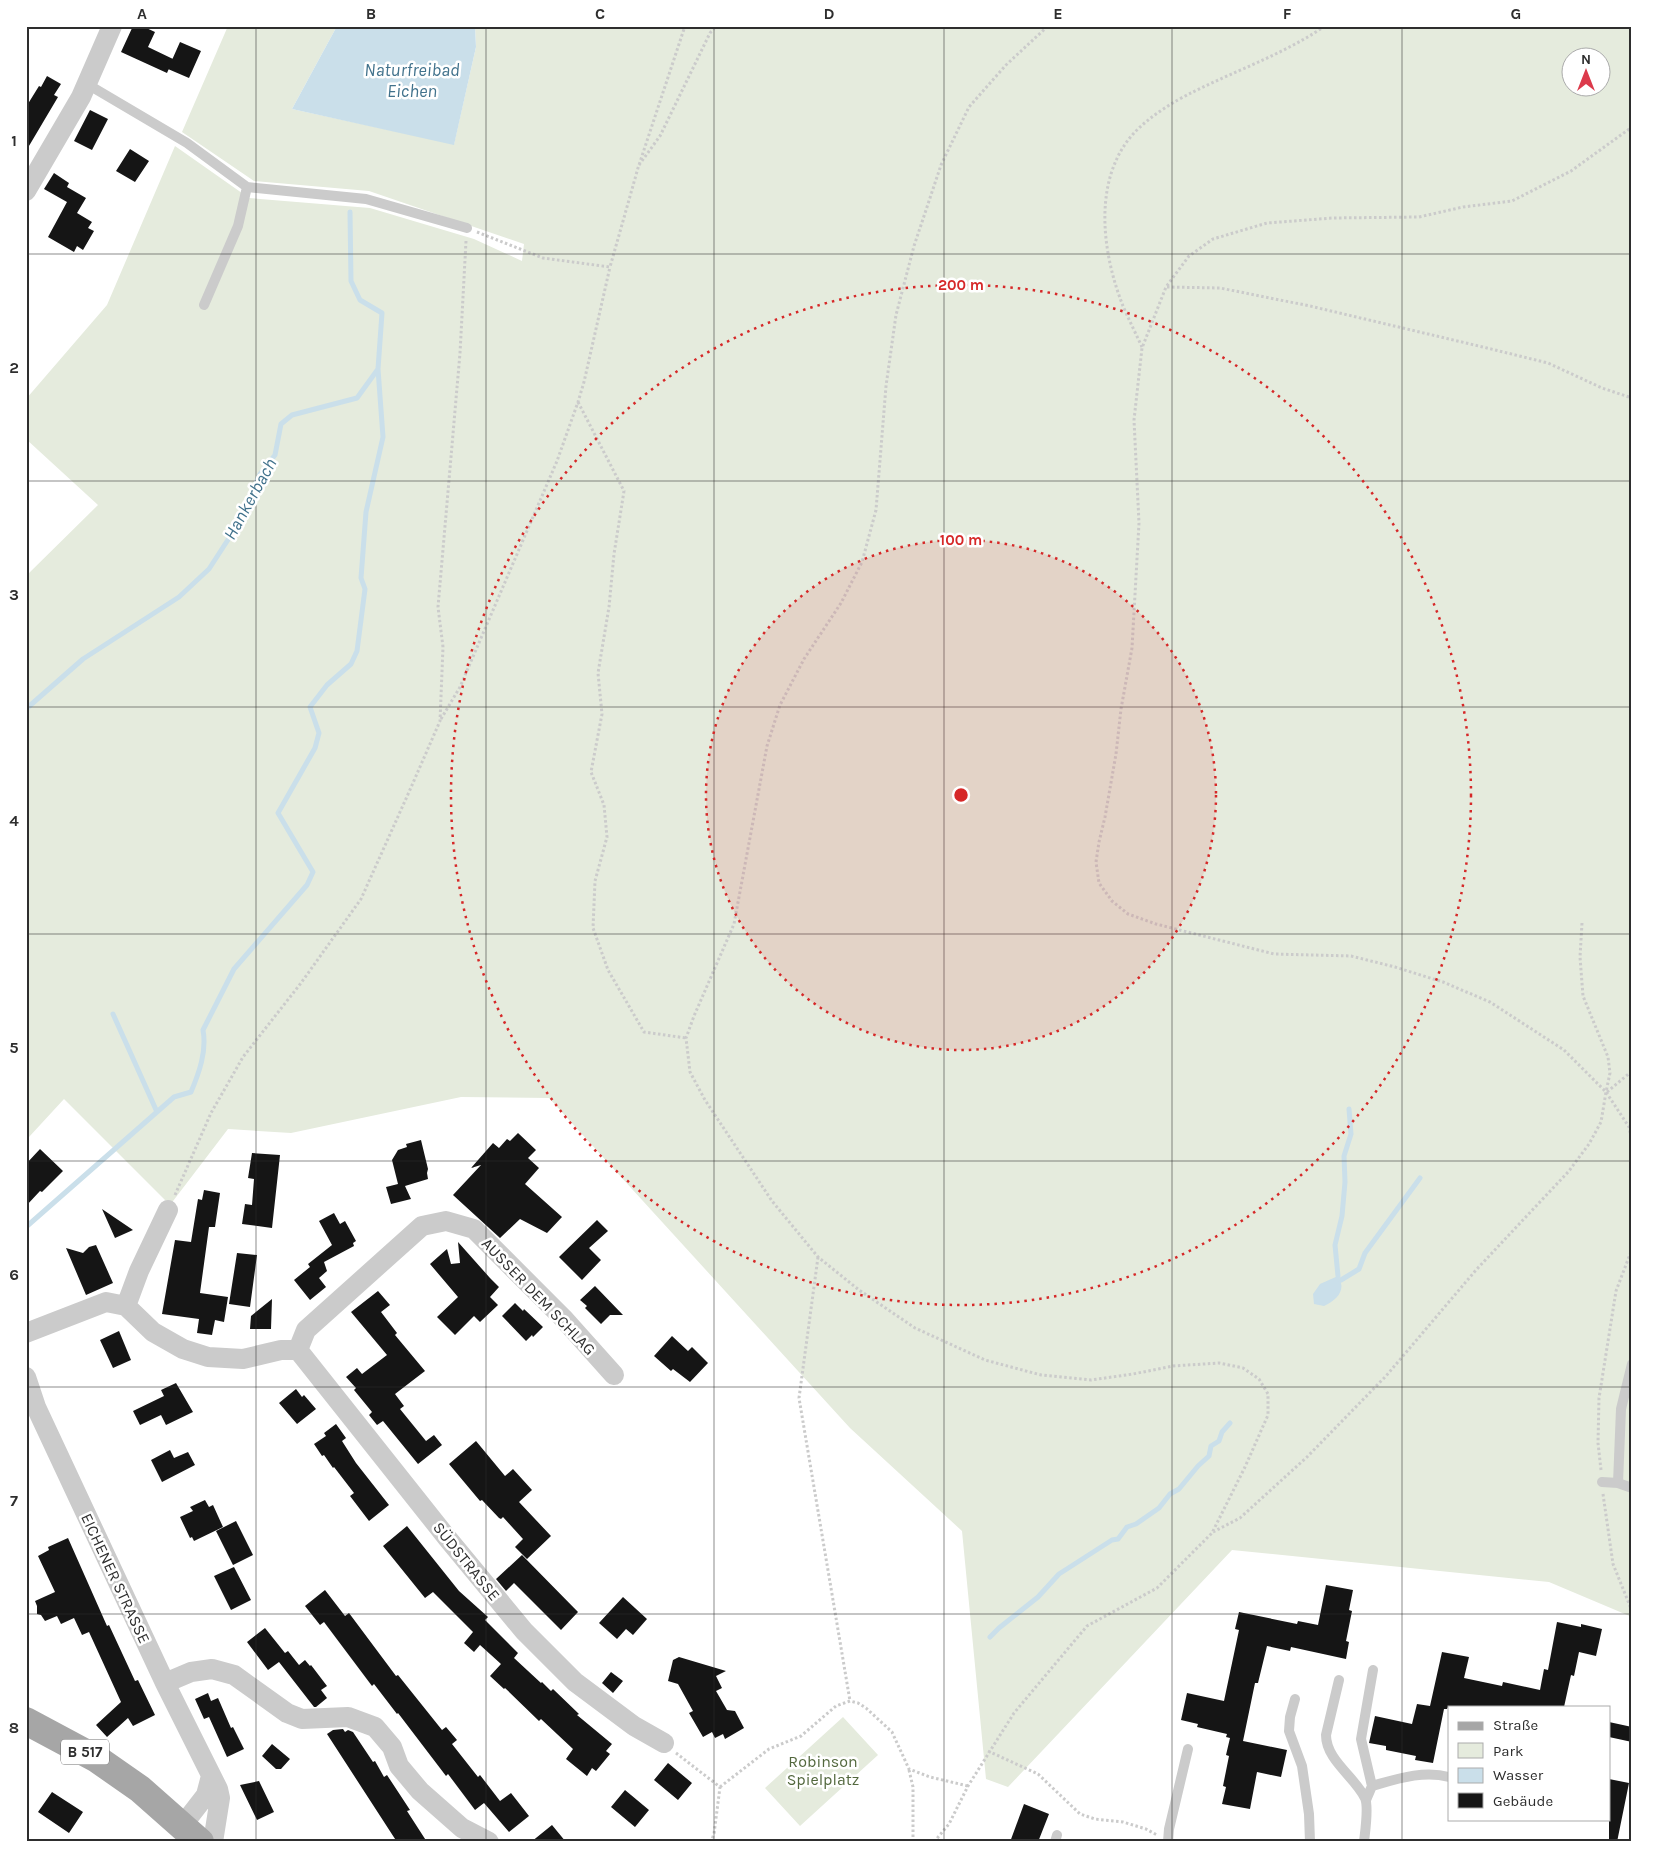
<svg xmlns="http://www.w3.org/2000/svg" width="1658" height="1868" viewBox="0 0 1658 1868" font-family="Karla,sans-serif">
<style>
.green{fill:#e5ebdd;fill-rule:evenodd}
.water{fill:#cadfea}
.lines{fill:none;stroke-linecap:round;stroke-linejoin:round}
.stream{stroke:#cadfea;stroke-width:5}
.building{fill:#151515}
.path{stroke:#cbcbcb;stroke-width:3;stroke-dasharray:2.5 2.5;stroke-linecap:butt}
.lane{stroke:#cbcbcb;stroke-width:10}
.street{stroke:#cbcbcb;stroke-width:20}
.primary{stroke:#a6a6a6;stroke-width:28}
.grid{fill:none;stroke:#2e2e2e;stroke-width:1;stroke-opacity:0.55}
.ring{fill:none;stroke:#d62828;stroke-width:2.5;stroke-dasharray:2.5 5}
.labels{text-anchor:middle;stroke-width:5;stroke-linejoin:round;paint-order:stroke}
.shield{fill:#fff;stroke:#6d6d6d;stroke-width:1}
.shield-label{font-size:15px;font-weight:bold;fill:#2e2e2e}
.street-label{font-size:16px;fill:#2e2e2e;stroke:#fff}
.park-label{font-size:16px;fill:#53683e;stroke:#fff}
.water-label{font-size:18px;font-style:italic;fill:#41728c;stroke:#fff}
.centre{fill:#d62828;stroke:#fff;stroke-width:2.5}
.ring-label{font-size:15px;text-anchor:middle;font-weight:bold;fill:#d62828;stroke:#fff;stroke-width:5;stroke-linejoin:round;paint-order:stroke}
.neatline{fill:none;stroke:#2e2e2e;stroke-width:2}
.grid-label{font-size:16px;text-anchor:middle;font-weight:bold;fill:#2e2e2e}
</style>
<rect width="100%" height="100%" fill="#fff"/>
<path class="green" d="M228,26H337L292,109L454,144L476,47L475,26H1632V1617L1549,1582L1232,1550L1008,1787L986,1779L962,1531L850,1428L549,1098L461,1097L291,1133L228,1129L170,1205L64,1099L29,1137L26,1134V576L98,505L26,439V399L107,305L175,146L249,198L370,208L474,239L522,261L524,244L369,191L254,181L182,132ZM1570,58H1600V88H1570Z
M843,1717L878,1755L800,1826L765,1788Z"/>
<path class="water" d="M337,26H475L476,47L454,145L292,109Z
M1338,1276C1347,1290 1337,1300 1324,1306L1314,1304L1313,1294L1320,1284Z"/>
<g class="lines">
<path class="stream" d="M26,709L83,659L179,597L209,569L233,532L260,474L275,455L281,424L292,415L357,398L378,369L382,313L360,300L351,281L350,212
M113,1014L157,1112
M26,1227L174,1097L191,1092C199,1073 207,1051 203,1030L234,969L307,885L313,872L278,813L315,748L319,733L310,707L327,685L351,664L357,651L365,589L361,578L366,512L383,437L378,369
M1338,1276L1335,1245L1342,1216L1345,1182L1344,1156L1351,1134L1349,1109
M1341,1280L1359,1269L1365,1253L1420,1178
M990,1637L999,1628L1038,1597L1059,1574L1112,1540L1118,1539L1127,1527L1136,1524L1159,1508L1170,1494L1179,1489L1198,1466L1209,1456L1211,1446L1219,1441L1222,1432L1230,1423"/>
</g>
<path class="building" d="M133,26H142L155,32L148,47L173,59L167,73L121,52Z
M180,42L201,51L189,78L168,69Z
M47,76L61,84L54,95L58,97L26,151V107L39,86L41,87Z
M90,110L108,119L92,150L74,141Z
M130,149L149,161L135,182L116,171Z
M54,173L69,183L67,187L86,198L77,213L92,222L88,228L94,231L83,250L77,246L74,252L48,237L67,202L44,189Z
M518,1133L536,1150L528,1158L539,1168L525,1184L562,1217L547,1233L520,1219L500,1238L453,1195L481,1165L471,1168L493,1143L499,1148L507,1139L510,1141Z
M421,1140L428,1169L427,1173L428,1179L405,1186L411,1199L391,1204L386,1187L398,1184L392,1160L398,1150L407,1147L406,1144Z
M40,1149L63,1171L42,1192L40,1191L26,1206V1164Z
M252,1153L280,1155L272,1228L242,1224L245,1204L252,1205L254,1179L248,1178Z
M204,1190L220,1193L215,1227H209L200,1293L228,1297L224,1322L215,1320L212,1335L197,1333L199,1319L162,1314L175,1240L191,1242L198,1199L202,1200Z
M102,1209L133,1230L115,1238Z
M334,1213L340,1224L345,1221L356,1241L353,1243L354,1246L324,1262L327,1271L319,1278L326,1287L310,1300L294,1280L310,1267L308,1264L332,1245L319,1221Z
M597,1220L608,1231L589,1248L601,1260L582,1280L559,1257Z
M458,1242L490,1278L499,1287L490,1297L498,1305L480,1322L474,1316L455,1335L437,1317L458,1297L430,1264L447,1249L451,1264L460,1263Z
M96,1245L113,1283L86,1295L66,1248L83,1253L89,1247Z
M237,1253L257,1255L250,1307L229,1304Z
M595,1286L623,1315H610L601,1324L585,1308L587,1306L580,1300Z
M378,1291L390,1305L381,1312L397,1333L395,1335L425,1371L395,1394L404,1406L400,1409L426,1441L434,1435L442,1445L418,1464L383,1421L377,1425L369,1415L372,1412L354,1390L356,1388L346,1377L357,1368L362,1374L387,1355L351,1312Z
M272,1299L271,1329H250L251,1316Z
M515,1303L523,1311L524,1309L543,1327L533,1337L532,1335L526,1341L502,1316Z
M119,1331L131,1360L113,1368L100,1340Z
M672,1336L688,1351L692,1347L708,1363L690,1382L673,1369L671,1371L654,1356Z
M176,1383L193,1412L166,1425L161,1415L140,1425L133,1411L164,1396L161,1390Z
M296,1389L302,1397L304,1395L316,1409L297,1424L279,1403Z
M336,1424L346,1438L342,1441L356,1463L389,1505L369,1521L350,1496L354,1493L334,1467L333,1468L324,1455L322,1456L314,1444L326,1436L324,1433Z
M476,1441L505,1476L513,1469L532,1490L519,1502L551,1536L527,1559L515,1547L523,1539L503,1517L501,1519L499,1518L482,1500L480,1501L449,1464Z
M170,1450L174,1458L188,1452L195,1465L162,1482L151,1460Z
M205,1500L209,1507L213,1505L223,1527L194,1541L192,1537L190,1538L180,1517L193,1511L190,1507Z
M236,1521L253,1555L233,1565L216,1531Z
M407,1526L459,1591L488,1617L485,1620L518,1653L514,1658L541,1683L542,1682L551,1691L553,1689L579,1714L577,1715L612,1744L606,1751L610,1754L596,1771L592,1768L587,1776L566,1759L573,1749L541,1719L539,1721L505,1688L504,1689L490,1676L501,1664L480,1645L474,1652L464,1643L473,1632L433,1592L425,1598L383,1546Z
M68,1538L107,1626L109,1625L135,1681L138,1680L155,1715L133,1726L128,1718L107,1737L96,1725L121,1702L89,1632L82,1635L74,1618L61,1624L57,1616L45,1621L41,1615L37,1614V1606L35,1601L55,1592L38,1556L49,1550L48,1547Z
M522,1555L578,1612L561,1630L514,1583L506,1591L496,1579Z
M234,1567L251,1600L231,1610L214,1576Z
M1326,1585L1353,1590L1349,1610L1352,1611L1346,1641L1349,1642L1346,1659L1291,1647L1290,1651L1267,1646L1258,1683H1255L1243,1741L1287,1750L1281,1777L1257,1772L1250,1809L1222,1804L1226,1787L1223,1786L1229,1756L1226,1755L1230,1738L1226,1737L1227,1734L1197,1727L1198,1724L1181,1720L1187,1693L1224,1701L1239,1630L1235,1629L1239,1612L1297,1624L1298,1621L1318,1625Z
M325,1590L345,1616L349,1613L396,1676L398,1675L442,1730L446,1727L457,1740L452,1744L478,1777L480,1775L500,1801L511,1793L529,1816L509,1832L484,1803L475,1810L448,1774L446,1776L398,1713L397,1714L374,1684L372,1686L324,1622L320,1625L305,1606Z
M623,1597L647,1619L633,1635L626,1629L617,1639L599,1623Z
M1557,1622L1581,1627V1624L1602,1629L1596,1656L1579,1652L1574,1676L1571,1675L1564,1707H1448L1447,1709H1444L1433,1763L1415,1760L1416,1756L1386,1750V1746L1369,1743L1375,1716L1412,1724L1417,1704L1430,1706L1442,1652L1469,1657L1464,1678L1502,1686L1503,1682L1540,1690L1544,1669L1548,1670Z
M265,1628L285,1653L288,1651L299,1665L305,1660L310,1666L311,1665L327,1686L321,1690L327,1698L316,1707H314L279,1662L268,1670L247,1642Z
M679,1657L726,1671L716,1676L722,1688L716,1691L727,1710L735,1711L744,1728L725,1739L723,1734L715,1738L712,1732L703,1737L689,1713L693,1711L678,1684L668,1681L673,1660Z
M611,1672L623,1681L613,1693L602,1683Z
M208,1693L211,1701L218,1698L231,1728L233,1727L244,1749L227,1757L209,1717L204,1719L195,1699Z
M1609,1722L1632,1727V1742L1609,1737Z
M343,1729L345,1732L348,1730L353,1732L373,1762L375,1761L384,1777L387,1775L410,1810L407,1811L427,1842H397L327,1734L333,1730Z
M272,1744L290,1759L281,1769H276L262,1756Z
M668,1763L692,1783L678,1800L654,1780Z
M1609,1779L1629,1783L1617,1842H1609Z
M259,1781L274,1812L257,1820L240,1785Z
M625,1790L649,1810L635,1827L611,1807Z
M52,1792L83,1812L69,1833L38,1812Z
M1024,1804L1049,1814L1038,1842H1010Z
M552,1825L566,1842H531Z"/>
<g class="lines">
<path class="path" d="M639,165L660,136L710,33L716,26
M477,232L543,258L610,267L638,168L685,26
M1167,287L1220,288L1310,306L1487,348L1548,363L1602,388L1632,398
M1142,347C1136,334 1129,320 1123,306C1102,253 1092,179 1134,133C1149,117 1174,101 1193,92C1237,70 1284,54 1325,26
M578,402L624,491L614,554L609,607L598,673L602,714L591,772L604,805L607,837L595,881L593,928L608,970L644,1032L686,1038
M441,719L460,687L557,461L578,402L584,382L610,267
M1582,923L1580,957L1583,996L1608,1057L1610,1073L1606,1092L1629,1127L1632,1141
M1607,1092L1632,1071
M175,1195L211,1113L243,1057L301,983L361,899L409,792L440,721L443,647L438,607L460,353L466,241
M818,1257L799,1398L850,1701
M1601,1470L1598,1443L1599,1398L1616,1291L1632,1249
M1603,1494L1613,1564L1632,1611
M1213,1532L1240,1518L1307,1457L1386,1376L1476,1270L1569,1171L1589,1144L1601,1122L1606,1092L1564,1050L1490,1002L1443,982L1395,967L1351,956L1274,954L1156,924L1128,914L1112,901L1099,883L1096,862L1099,842L1105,817L1116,754L1121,709L1132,648L1139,523L1134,420L1142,348L1166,287L1189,256L1213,239L1267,223L1333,218L1419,217L1463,207L1512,201L1571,171L1632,127
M988,1751L1038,1774L1080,1814L1095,1819L1123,1822L1146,1829L1157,1835
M676,1753L720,1787L714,1834L711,1842
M909,1770L913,1787V1842
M720,1787L769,1749L801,1736L836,1706L850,1701L858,1703L866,1708L892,1732L909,1769L930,1777L968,1786
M934,1842L949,1824L968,1786L1014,1713L1087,1626L1157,1588L1212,1533L1245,1467L1268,1415V1394L1259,1379L1243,1368L1219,1363L1173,1366L1133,1374L1091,1380L1041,1375L985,1360L915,1328L859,1290L818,1257L772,1201L705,1100L690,1072L686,1038L694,1016L734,924L767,746L780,705L804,659L841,603L862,562L876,510L886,386L896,315L914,246L941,165L969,107L1006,65L1048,26"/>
<path class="lane" d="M87,84L187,143L247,187L366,199L467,228
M204,305L238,226L247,187
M1632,1364L1621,1409L1618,1483L1632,1488
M1602,1482L1618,1483
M1339,1680L1326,1735C1326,1760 1355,1777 1365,1798C1369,1807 1365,1832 1364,1842
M1295,1699L1290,1717L1289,1731L1302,1766L1309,1814L1310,1842
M1372,1786C1397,1779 1423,1770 1449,1777
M1366,1800L1372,1786L1361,1739L1373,1670
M1055,1842L1057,1835
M1168,1842L1169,1829L1188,1749"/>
<path class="street" d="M26,191L81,97L112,26
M126,1306L139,1271L168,1210
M26,1333L106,1302L126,1306L153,1332L183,1349L208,1357L243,1359L281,1350H298L306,1330L422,1226L446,1221L474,1229L563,1318L614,1375
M298,1350L448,1539L524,1631L575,1682L634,1726L664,1743
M26,1377L36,1407L165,1683L218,1789L220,1798L213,1842
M165,1683L191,1672L212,1669L234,1675L287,1713L302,1719L348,1717L375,1727L392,1747L399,1766L420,1791L462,1828L489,1842
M182,1826L206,1795L211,1776"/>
<path class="primary" d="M26,1721L97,1759L140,1789L200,1842"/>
</g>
<path class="grid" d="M256,26V1842M486,26V1842M714,26V1842M944,26V1842M1172,26V1842M1402,26V1842M26,254H1632M26,481H1632M26,707H1632M26,934H1632M26,1161H1632M26,1387H1632M26,1614H1632"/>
<circle cx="961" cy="795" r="255" fill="#d62828" fill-opacity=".12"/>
<g class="ring">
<circle cx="961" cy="795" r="255"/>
<circle cx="961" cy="795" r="510"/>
</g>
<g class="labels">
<rect class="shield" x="61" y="1739.5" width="48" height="25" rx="4"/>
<g class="shield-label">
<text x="85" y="1757">B 517</text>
</g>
<g class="street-label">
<text transform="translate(539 1296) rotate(46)" y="6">AUSSER DEM SCHLAG</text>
<text transform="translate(467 1561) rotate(51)" y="6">SÜDSTRASSE</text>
<text transform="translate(116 1578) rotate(65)" y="6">EICHENER STRASSE</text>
</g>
<g class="park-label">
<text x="823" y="1767">Robinson<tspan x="823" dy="18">Spielplatz</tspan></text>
</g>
<g class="water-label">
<text x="412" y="76">Naturfreibad<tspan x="412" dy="21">Eichen</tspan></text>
<text transform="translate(250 499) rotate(-61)" y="6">Hankerbach</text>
</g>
</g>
<circle cx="961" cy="795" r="8" class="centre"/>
<g class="ring-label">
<text x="961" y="290">200 m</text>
<text x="961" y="545">100 m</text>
</g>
<rect width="1658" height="1868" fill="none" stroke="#ffffff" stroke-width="55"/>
<rect x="1448" y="1706" width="162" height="115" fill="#ffffff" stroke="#ababab"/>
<rect x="1458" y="1722" width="25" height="8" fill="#a6a6a6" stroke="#ababab"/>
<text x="1493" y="1730" font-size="15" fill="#2e2e2e">Straße</text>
<rect x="1458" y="1743" width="25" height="15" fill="#e5ebdd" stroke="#ababab"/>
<text x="1493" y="1756" font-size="15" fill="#2e2e2e">Park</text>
<rect x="1458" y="1768" width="25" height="15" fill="#cadfea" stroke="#ababab"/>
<text x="1493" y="1780" font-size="15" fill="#2e2e2e">Wasser</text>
<rect x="1458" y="1793" width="25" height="15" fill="#151515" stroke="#ababab"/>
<text x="1493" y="1806" font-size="15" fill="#2e2e2e">Gebäude</text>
<g transform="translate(1586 72)"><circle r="24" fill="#ffffff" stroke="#ababab"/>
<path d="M0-4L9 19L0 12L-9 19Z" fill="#dc3a4b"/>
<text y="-8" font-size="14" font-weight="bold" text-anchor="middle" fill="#2e2e2e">N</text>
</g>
<rect x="28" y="28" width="1602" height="1812" class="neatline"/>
<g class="grid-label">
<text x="142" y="19">A</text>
<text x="371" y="19">B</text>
<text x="600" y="19">C</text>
<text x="829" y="19">D</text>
<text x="1058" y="19">E</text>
<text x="1287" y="19">F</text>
<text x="1516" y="19">G</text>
<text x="14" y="146">1</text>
<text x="14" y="373">2</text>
<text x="14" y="600">3</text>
<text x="14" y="826">4</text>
<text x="14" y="1053">5</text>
<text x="14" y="1280">6</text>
<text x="14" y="1506">7</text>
<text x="14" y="1733">8</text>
</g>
</svg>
